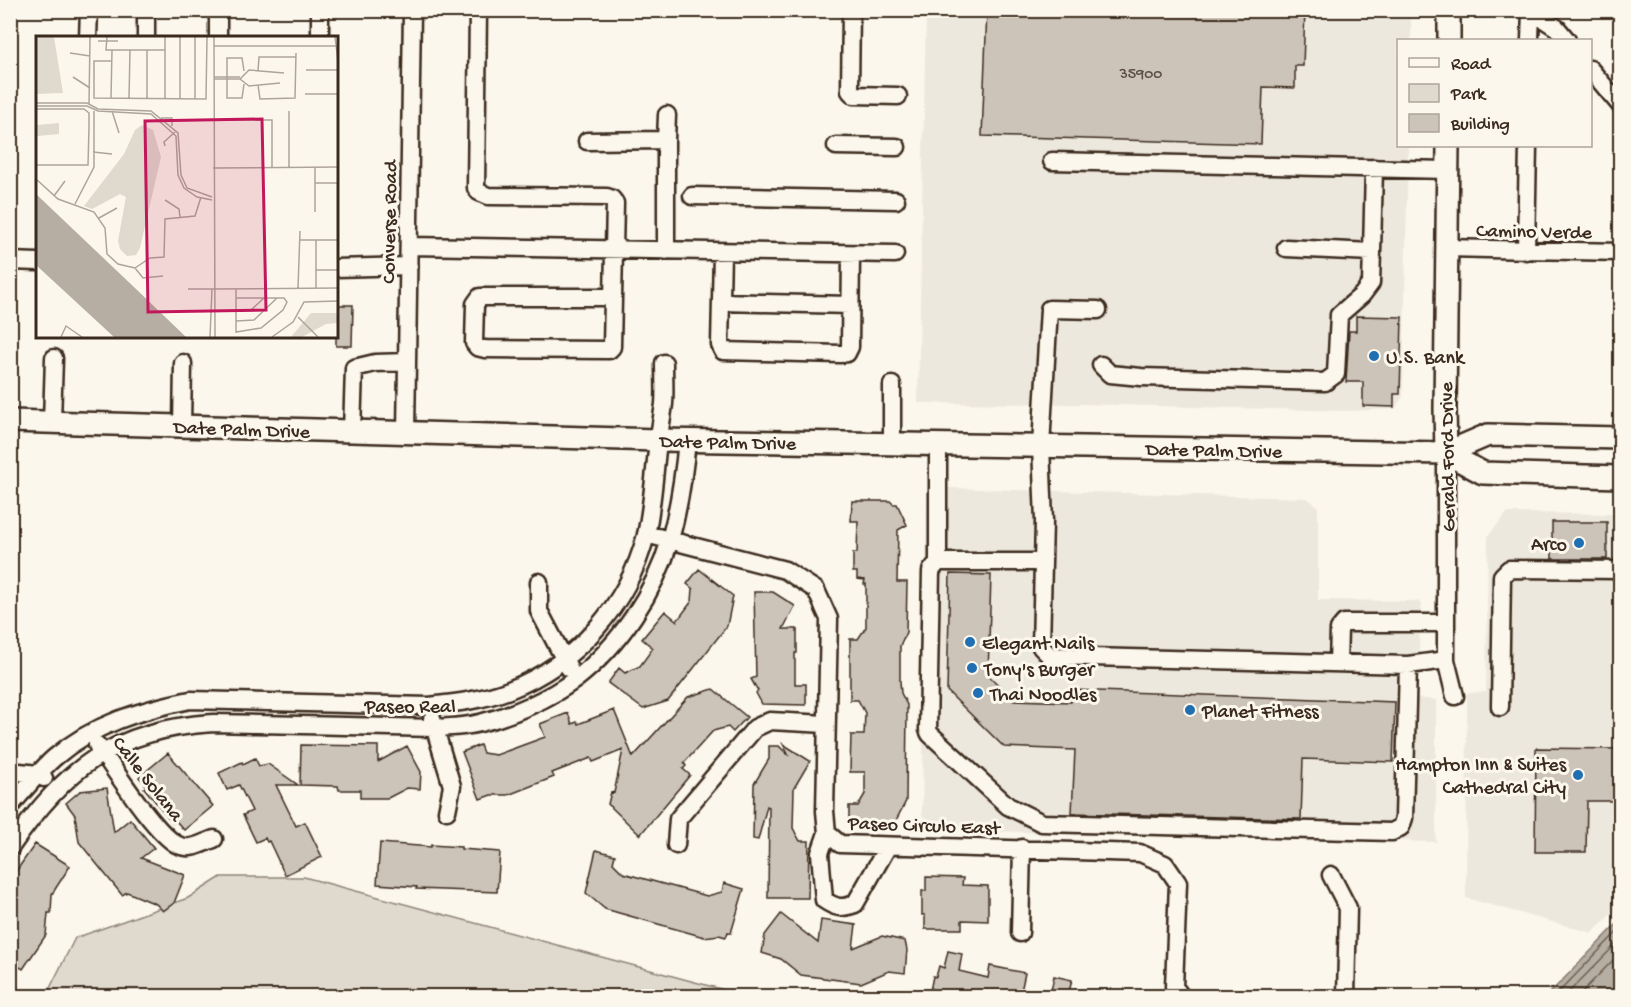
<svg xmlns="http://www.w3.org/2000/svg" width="1631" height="1007" viewBox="0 0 1631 1007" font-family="'Gochi Hand',sans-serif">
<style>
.built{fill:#ede8dd}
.green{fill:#dfd9ce;stroke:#8d8276;stroke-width:1.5}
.water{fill:#b6aea2;stroke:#85796d;stroke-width:1.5}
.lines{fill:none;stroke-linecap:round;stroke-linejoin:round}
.shore{stroke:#6c5f53;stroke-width:1.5}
.building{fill:#ccc4b9;stroke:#3b2a1e;stroke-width:1.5}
.minor-casing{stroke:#3b2a1e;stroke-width:21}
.major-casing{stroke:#3b2a1e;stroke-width:26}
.minor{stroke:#fbf7ec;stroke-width:16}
.major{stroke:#fbf7ec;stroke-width:21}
.poi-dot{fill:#1f6fb2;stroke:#fbf7ec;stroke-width:2}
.labels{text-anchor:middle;stroke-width:6;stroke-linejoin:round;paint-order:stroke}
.number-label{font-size:16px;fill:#5f5045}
.street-label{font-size:20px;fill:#3b2a1e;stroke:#fbf7ec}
.poi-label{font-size:20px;fill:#3b2a1e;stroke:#fbf7ec;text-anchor:start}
.inset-road{fill:none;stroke:#aea59a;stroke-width:1.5}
.view{fill:#c2185b;fill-opacity:0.15;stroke:#c2185b;stroke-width:3}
.inset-edge{fill:none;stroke:#3b2a1e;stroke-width:3}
</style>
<rect width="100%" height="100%" fill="#fbf7ec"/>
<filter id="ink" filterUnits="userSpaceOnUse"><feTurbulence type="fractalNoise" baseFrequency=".0167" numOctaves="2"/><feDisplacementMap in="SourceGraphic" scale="12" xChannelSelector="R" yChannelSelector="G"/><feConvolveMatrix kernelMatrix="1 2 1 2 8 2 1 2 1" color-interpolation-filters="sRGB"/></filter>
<g filter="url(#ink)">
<path class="built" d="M926,11H1411V40H1398V146H1408L1403,396L1395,409L1345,411L1081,404L918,403Z
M948,488L1307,498L1318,507V600L1417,601L1421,604L1417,698L1436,700V842L938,830L922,815L927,493Z
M1507,513L1620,514V906L1592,933L1466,898L1467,693L1486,692L1488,536Z"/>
<path class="green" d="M221,877H304L747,996H46L75,938L188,898Z"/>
<path class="water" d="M1620,921V996H1547Z"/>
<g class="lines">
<path class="shore" d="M1555,996L1620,929
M1565,996L1620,940
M1578,996L1620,953"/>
</g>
<path class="building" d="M987,10H1305L1303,66H1295V88L1263,87L1261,144L982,136Z
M336,305H353L352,346H336Z
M1356,316L1402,317L1400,394H1394V407L1363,406V382H1346L1349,331H1356Z
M852,501H890L893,504H897L907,525L898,530L897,582H907L906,632L900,646V681L901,693L907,705L906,801L893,826L849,825V806H858L865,794V772H850L851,735H864L865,713L858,700H850V639H858L866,627V584H864L865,580L857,579V572H853V553H857L858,521H851Z
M1552,522H1607V559H1552Z
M699,569L733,596L727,626L668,701L643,709L608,683L619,668L625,673L640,666L653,648L642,639L665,611L677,621L692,601L693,589L687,584Z
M950,574L991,575L988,675L1014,700L1071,702L1072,690L1395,702L1393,762L1303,759L1301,819L1072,813L1075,750L1004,747L947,691Z
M754,592H773L795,606L783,629H797V653H795V684H806V705L762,704L756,693L758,691L751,679L756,677Z
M713,689L747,717L733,732L728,727L713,731L684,763L686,766L683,769L690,775L640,835L608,804L611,792L614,793L623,750L593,762L591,758L552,773L554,777L508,795H491L480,799L462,752L480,745L483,753L496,755L545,737L540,724L568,713L572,724L577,722L578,724L614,710L633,757L688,697Z
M783,744L810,761L794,788L793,828L800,841H809L808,898H768L769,807L767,806L758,840L753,839L754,784L769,759V746H779L789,756Z
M301,745L378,746V762L407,746L421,772L420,789L407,788L388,798H360V790H339L338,786L300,785Z
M1536,748L1620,749V801H1587L1586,852H1535Z
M168,753L213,806L184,830L176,821L173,823L144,788L147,786L139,777Z
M255,758L259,766L268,764L298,785H276L296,826L305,822L322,857L285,875L269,841L267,842L265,838L256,842L243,815L252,811L239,785L227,790L219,773L242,762L243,764Z
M107,788L114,832L130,819L154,848L141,858L185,875L174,903L163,911L156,904L127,892L122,895L79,842L75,815L66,803L80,791Z
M380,843L431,847V845L461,847V849L500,852L497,892L416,889L417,887L377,884Z
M35,844L70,866L52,894L51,913H48L46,935L23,969L20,967L10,981V880Z
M596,850L615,855L613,863L623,873L707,896L722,892L724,883L744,889L731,933L728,932L726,937L719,935L704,937L605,909L586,893Z
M926,877L963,878L962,885L988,886V921L962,920V929H925V915H922V891H926Z
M781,914L818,943L821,920L856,925L853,948L882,936L905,941L907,950L905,973L889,971L861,983L801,975L781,959L762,953L765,935Z
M948,951L962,954L959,971L988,978L990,966L1025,973L1020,996H929L933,976L936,977L939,966L944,968Z
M1054,976L1072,980L1068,996H1050Z"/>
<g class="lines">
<g class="minor-casing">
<path id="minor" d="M478,10L476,188L479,192L488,196L607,197L612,199L615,203L612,347L609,350L485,349L477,347L474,343L475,304L480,297H613
M851,10L850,91L854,95L898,96
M1531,11L1557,28L1567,40
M88,38L89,10
M146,38V10
M218,38V10
M320,38V10
M1530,40L1531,10
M1590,69L1620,105
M666,140L667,115
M587,141L666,140V251
M836,146L897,147
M1052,161L1447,170
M692,196L896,200
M409,246L895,254
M1286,248L1372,252L1374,168
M1446,248L1620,252
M1526,251L1528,146
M722,252L720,345L723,351L840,354L847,353L850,347L851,254
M10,261L38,262
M336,268L409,266
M721,302L850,305
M1098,310L1049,309L1041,446L1044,521L1041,647L1050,656L1408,665L1446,660
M1101,365L1110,374L1141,377L1325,382L1336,374L1339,315L1362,295L1371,283L1372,252
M52,422L54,358
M182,427L183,363
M352,432L354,368L375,363L407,362
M406,434L412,10
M892,444V385
M938,444V562H1042
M1446,453V660L1455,696
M646,534L785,570L816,590L829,619L825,811L827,833L840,844L1140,853L1165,864L1178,883L1174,987L1181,996
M938,562L931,571L928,730L930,734L1008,806L1042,823L1392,832L1401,827L1404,818L1408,665
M539,582V611L569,668
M1338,663L1339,629L1344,623H1446
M1500,707L1502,576L1509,569L1620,570
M432,719L452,786L447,811
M97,745C113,767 156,835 178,845C191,851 202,843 214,839
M10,771L38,774L44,778
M10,806C25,790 38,772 54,758C93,724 141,710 190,700L429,706C456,703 483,700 509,690C576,664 628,605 646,535C652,508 654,478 657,450C659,434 662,419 664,404C665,391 664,377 664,363
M827,833L820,853L824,900C836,908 841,909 855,904L888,846
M676,845L678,819L755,728L770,721L826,724
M10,848C65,768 115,729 213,723L435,728C450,727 465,727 480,723C513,715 549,699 576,679C619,646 655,592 670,540C679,507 684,474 687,440
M1331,875L1348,908L1346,996
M1020,933L1022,848"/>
</g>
<g class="major-casing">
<path id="major" d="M1449,40V10
M10,421L658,440L1446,453L1488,435L1620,438
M1446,453L1445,409L1448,146
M1446,453L1483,473L1620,477"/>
</g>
<use href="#minor" class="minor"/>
<use href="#major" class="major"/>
</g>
</g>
<g class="poi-dot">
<circle cx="1374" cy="356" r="6"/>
<circle cx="1579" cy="543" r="6"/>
<circle cx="970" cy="642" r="6"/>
<circle cx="972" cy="668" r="6"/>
<circle cx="978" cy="693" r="6"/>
<circle cx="1190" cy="710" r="6"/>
<circle cx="1578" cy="775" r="6"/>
</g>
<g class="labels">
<g class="number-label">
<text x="1141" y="78">35900</text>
</g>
<g class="street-label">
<text transform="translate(388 222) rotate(-89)" y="7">Converse Road</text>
<text transform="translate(1534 230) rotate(1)" y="7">Camino Verde</text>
<text transform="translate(242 428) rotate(2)" y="7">Date Palm Drive</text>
<text transform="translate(728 441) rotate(1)" y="7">Date Palm Drive</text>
<text transform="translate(1214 449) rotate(1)" y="7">Date Palm Drive</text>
<text transform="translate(1446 457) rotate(-91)" y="7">Gerald Ford Drive</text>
<text x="410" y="712">Paseo Real</text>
<text transform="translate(149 778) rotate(52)" y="7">Calle Solana</text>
<text transform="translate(924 824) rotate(2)" y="7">Paseo Circulo East</text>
</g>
<g class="poi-label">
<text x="1386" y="363">U.S. Bank</text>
<text x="1567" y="550" text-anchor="end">Arco</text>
<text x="982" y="649">Elegant Nails</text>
<text x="984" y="675">Tony's Burger</text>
<text x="990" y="700">Thai Noodles</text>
<text x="1202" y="717">Planet Fitness</text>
<text x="1566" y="770" text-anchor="end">Hampton Inn &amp; Suites<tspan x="1566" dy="23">Cathedral City</tspan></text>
</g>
</g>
<g transform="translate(36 36)">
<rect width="302" height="302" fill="#fbf7ec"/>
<path d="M0,1H18L27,57L0,58ZM23,87V98L1,100V89ZM106,89L117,94L125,121L104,212L100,219L91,220L84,213L82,205L90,161L84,158L56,173L48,170L88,118L99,94ZM275,277H301V287L290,288L266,301H255Z" fill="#dfd9ce"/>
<path d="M0,158L100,253L150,301H78L0,229Z" fill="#b6aea2"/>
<path class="inset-road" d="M71,1L70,14H129M159,1V63M178,1L179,301M299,1L302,25M62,5H82M178,10H302M34,17L54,20M76,25H58V62L170,63L171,1M270,34H302M222,35L223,21H260M37,41L54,52M178,41H204M178,43H204M204,43L213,34L248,37M204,43L213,50L244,47M208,48L206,62H191V22H206L208,35M222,49L224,63L259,62L260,17M269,58H302M75,62L76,14M93,62L94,14M111,62V14M129,62V1M144,62V1M0,67H51L62,73L115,75L142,97L145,139L151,152L176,161M53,69L54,1M0,70H51L62,75L115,78L140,100L142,139L148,152L161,161L176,164M0,73H48L53,77V91L52,129H0M76,75L83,97M125,82H136V90M194,84H236V131M129,110L128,106L139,96M57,116L76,118M253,131V75M177,132L302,131M0,143L22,163L58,176L69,192L71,218L82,228L99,232M279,147H302M18,160L29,145M129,164L143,173L144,181M39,168L58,131V75M279,176V131M63,182L81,172M264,204H302M99,232L114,222L128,221L129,183L159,180L165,161M99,232L107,242L127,240M280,234H302M262,252L264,195M280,252V204M152,253H176M176,253L302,252M200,262H248L251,266L247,274L225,292L200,296V253M200,275L215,274L228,262M262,281L282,301M200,285L218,284L241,262M25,301L30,290L46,301M174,301L176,253M236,301L257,286L268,266L302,265"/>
<path class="view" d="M226,83L230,274L112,276L109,85Z"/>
<rect width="302" height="302" class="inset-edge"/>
</g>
<rect width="1631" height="1007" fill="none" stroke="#fbf7ec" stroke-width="36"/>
<rect x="18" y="18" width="1595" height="971" fill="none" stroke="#3b2a1e" stroke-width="2" filter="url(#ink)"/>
<rect x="1397" y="39" width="195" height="108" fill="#fbf7ec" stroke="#aea59a" stroke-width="1.5"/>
<rect x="1409" y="58" width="30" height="9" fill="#fbf7ec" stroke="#aea59a" stroke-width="1.5"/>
<text x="1451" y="69" font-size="18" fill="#3b2a1e">Road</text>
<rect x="1409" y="84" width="30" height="18" fill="#dfd9ce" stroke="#aea59a" stroke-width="1.5"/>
<text x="1451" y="99" font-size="18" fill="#3b2a1e">Park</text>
<rect x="1409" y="114" width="30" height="18" fill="#ccc4b9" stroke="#aea59a" stroke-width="1.5"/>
<text x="1451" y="129" font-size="18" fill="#3b2a1e">Building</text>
</svg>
